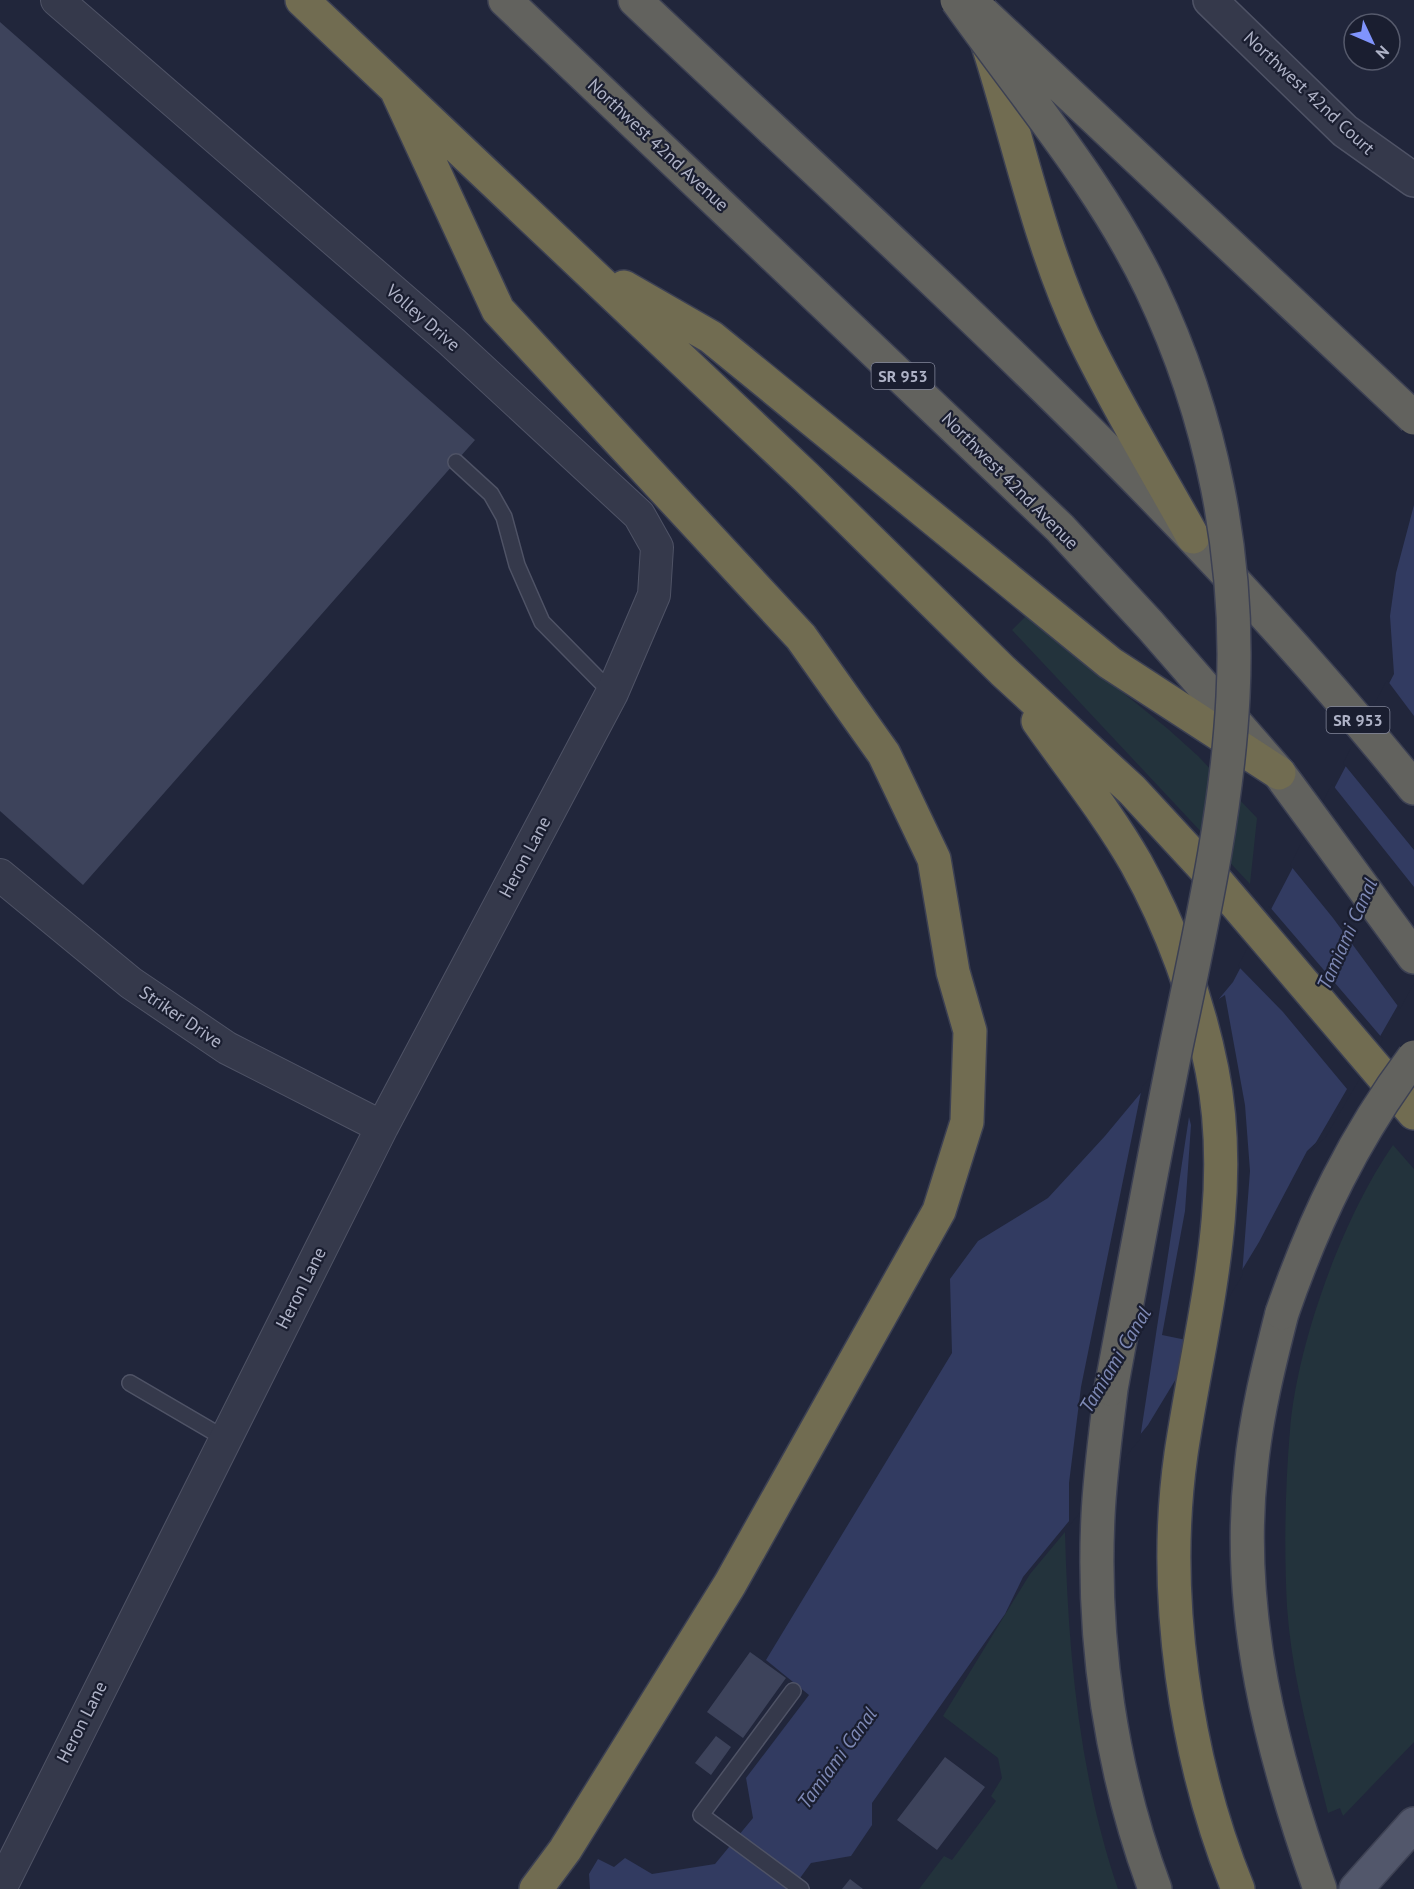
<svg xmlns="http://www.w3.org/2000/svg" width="1414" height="1889" viewBox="0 0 1414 1889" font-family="'PT Sans',sans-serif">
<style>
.green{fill:#23333c}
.water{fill:#323b61}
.pier{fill:#21263b}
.building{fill:#3d435b}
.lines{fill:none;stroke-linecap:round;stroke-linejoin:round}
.service-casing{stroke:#4f5366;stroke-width:18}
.minor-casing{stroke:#4f5366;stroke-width:34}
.tertiary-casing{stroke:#4f5366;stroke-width:36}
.primary-casing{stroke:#3e4254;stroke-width:36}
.trunk-casing{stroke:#3c4053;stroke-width:36}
.motorway-casing{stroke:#3c4053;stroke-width:36}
.service{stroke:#35394b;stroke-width:15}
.minor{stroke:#35394b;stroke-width:32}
.tertiary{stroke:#35394b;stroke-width:33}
.primary{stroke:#52576b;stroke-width:33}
.trunk{stroke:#62625e;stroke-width:33}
.motorway{stroke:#716c51;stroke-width:33}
.trunk-bridge-casing{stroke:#3c4053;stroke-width:36;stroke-linecap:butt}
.trunk-bridge{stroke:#62625e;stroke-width:33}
.labels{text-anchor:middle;stroke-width:4.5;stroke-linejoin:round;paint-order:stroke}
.shield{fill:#1a1e30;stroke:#82869a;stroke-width:1.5}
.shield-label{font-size:16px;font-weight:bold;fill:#afb3c7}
.street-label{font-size:18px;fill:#afb3c7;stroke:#1a1e30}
.water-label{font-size:20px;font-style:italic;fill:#7e89b5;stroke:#1a1e30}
</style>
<rect width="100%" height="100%" fill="#21263b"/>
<path class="green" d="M1027,615L1168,729L1198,756L1257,818L1250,884L1012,630Z
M1393,1145L1414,1169V1742L1343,1816L1340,1808L1328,1813C1311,1745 1292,1677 1287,1607C1284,1549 1285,1488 1290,1430C1297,1343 1343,1217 1393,1145Z
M1065,1532C1068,1651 1079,1775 1118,1889H919L944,1856L952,1860L996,1801L991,1796L1002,1778L998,1758L943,1716L1030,1574Z"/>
<path class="water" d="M1414,505V977L1323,1136L1307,1151L1259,1242L1148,1425L1023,1577L1005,1614L872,1803V1825L851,1856L811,1863L792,1889H590L589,1874L598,1859L614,1867L625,1858L652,1874L715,1864L753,1818L746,1778L809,1695L766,1660L952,1353L950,1279L978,1241L1048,1198L1105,1136L1233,982L1394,674L1390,616L1396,573Z"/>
<path class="pier" d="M1387,680L1414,716V850L1343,763Z
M1332,784L1414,887V983L1400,1009L1333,918L1290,865Z
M1269,906L1383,1039L1325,1138L1311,1151L1347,1089L1283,1012L1238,966Z
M1225,995L1245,1105L1250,1171L1242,1276L1201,1343L1162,1335L1185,1211L1191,1125L1189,1117L1140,1439L1069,1526V1483L1081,1387L1142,1087L1211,1004Z"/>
<path class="building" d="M0,22L475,440L83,885L0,811Z
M750,1652L786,1678L743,1738L707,1712Z
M716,1736L731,1747L711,1775L695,1763Z
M945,1757L985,1787L937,1850L897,1820Z
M850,1879L863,1889H842Z"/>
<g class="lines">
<g class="service-casing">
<path id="service" d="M456,462L491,494L504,517L517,565L542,622L612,693
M130,1383L224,1438
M793,1691L701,1815L801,1889"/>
</g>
<g class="minor-casing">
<path id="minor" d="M0,875L131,983L227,1048L382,1127
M0,1889L382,1127L612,693L654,595L657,547L639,515L452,342L57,0"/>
</g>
<g class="tertiary-casing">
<path id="tertiary" d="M1210,0L1345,131L1414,180"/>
</g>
<g class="primary-casing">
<path id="primary" d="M1356,1889L1414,1824"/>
</g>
<g class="trunk-casing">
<path id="trunk" d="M505,0L1060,528L1150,625L1279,773L1414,957
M635,0C903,254 1182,500 1414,788
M1282,1313C1269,1364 1256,1416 1251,1469C1235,1614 1272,1754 1320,1889
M1111,1389C1106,1431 1100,1474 1098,1516C1092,1642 1111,1771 1155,1889"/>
</g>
<g class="motorway-casing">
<path id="motorway" d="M302,0L806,477L1003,671L1132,790L1218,883L1414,1113
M988,45C1019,142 1039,243 1083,336C1116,405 1156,470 1193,537
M396,89L498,310L801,637L884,754L934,859L953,972L970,1031L967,1122L939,1211L730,1584L565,1850L536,1889
M624,287L711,337L1110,663L1279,773
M1038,721C1071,768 1108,814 1136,863C1171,926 1198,999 1212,1070C1238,1200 1200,1326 1181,1454C1161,1594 1185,1759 1238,1889"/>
</g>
<use href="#service" class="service"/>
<use href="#minor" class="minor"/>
<use href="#tertiary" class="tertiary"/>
<use href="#primary" class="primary"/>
<use href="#trunk" class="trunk"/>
<use href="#motorway" class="motorway"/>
<g class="trunk-bridge-casing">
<path id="trunk-bridge" d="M957,0C1024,95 1100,182 1151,288C1212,416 1240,556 1233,697C1227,815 1200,932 1176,1047C1153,1161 1132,1275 1111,1389
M983,13L1414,418
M1282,1313C1315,1218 1354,1137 1414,1057"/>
</g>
<use href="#trunk-bridge" class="trunk-bridge"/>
</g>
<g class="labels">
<g class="shield">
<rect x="871.5" y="363" width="63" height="26" rx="4.5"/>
<rect x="1326.5" y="707" width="63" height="26" rx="4.5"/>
</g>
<g class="shield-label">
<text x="903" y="382">SR 953</text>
<text x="1358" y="726">SR 953</text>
</g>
<g class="street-label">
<text transform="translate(1309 93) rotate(43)" y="6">Northwest 42nd Court</text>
<text transform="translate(658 145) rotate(43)" y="6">Northwest 42nd Avenue</text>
<text transform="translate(423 318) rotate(41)" y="6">Volley Drive</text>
<text transform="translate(1010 481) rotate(45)" y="6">Northwest 42nd Avenue</text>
<text transform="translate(525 857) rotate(-62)" y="6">Heron Lane</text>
<text transform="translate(181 1017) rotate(34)" y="6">Striker Drive</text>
<text transform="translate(301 1288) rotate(-63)" y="6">Heron Lane</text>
<text transform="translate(82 1722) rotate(-63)" y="6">Heron Lane</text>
</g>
<g class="water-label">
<text transform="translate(1347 934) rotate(-66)" y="7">Tamiami Canal</text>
<text transform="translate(1115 1360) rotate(-59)" y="7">Tamiami Canal</text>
<text transform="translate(837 1758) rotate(-54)" y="7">Tamiami Canal</text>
</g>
</g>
<g transform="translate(1372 42) rotate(134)"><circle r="28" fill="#1a1e30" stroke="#565a6c" stroke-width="1.5"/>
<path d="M0-4.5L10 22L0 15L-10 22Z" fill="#8094fc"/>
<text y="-9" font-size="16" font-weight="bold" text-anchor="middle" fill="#afb3c7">N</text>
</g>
</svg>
